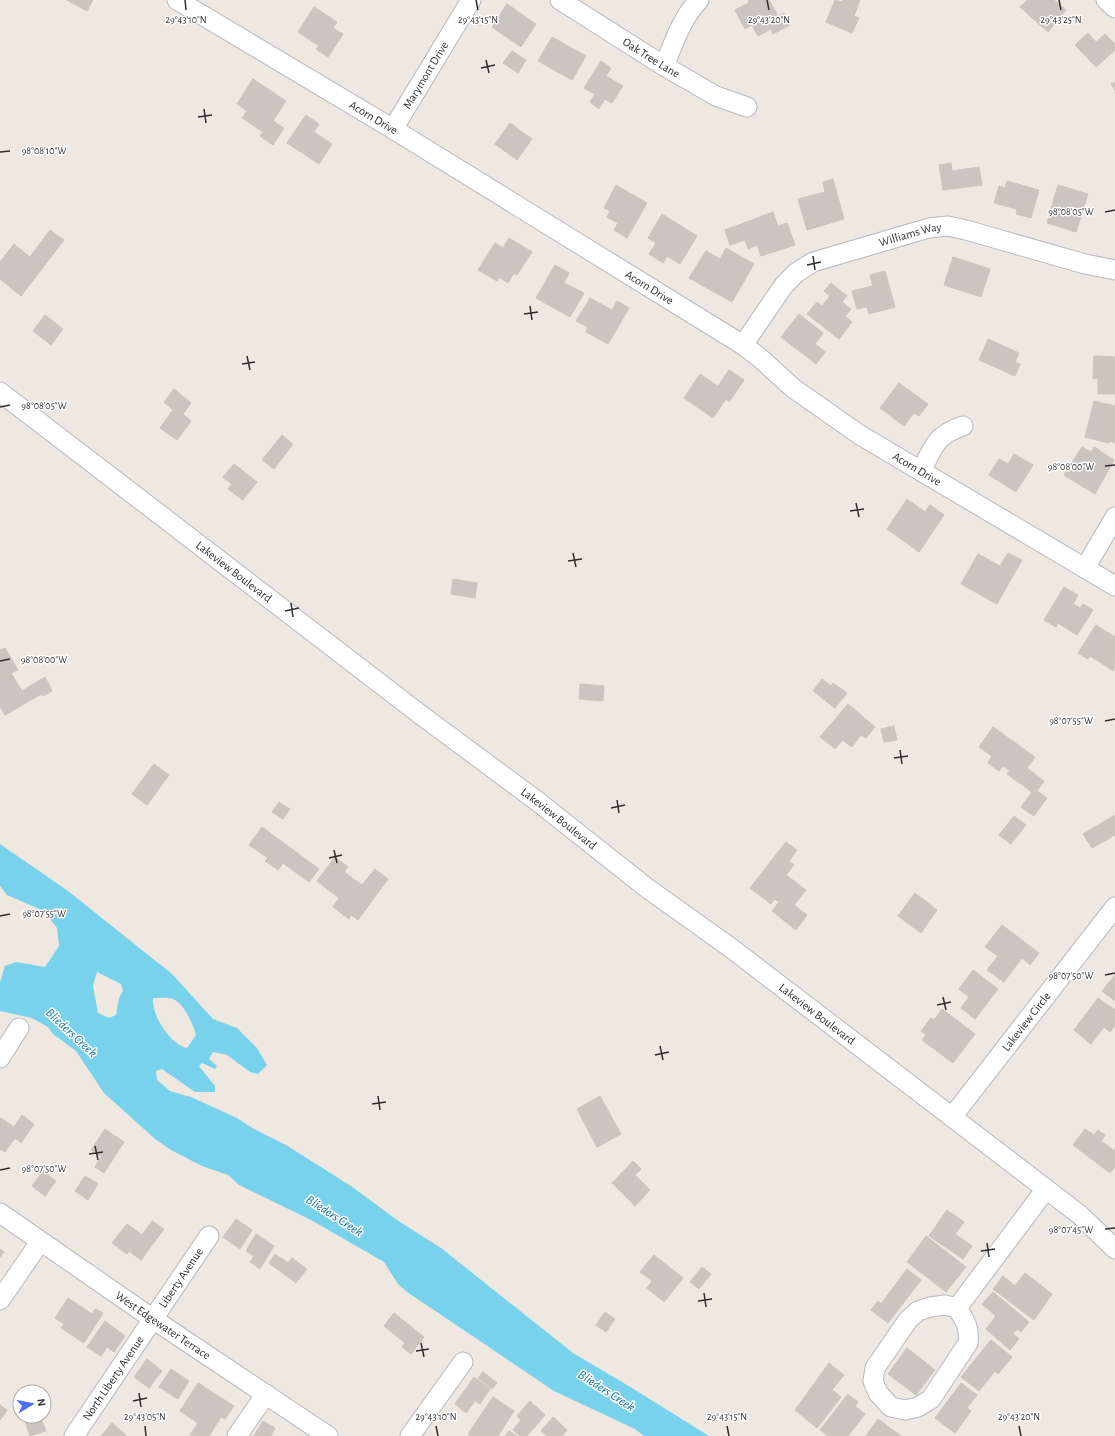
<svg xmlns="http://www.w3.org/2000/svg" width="1115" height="1436" viewBox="0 0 1115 1436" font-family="'Alegreya Sans',sans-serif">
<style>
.water{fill:#79d2ec;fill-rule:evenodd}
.building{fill:#cac6bf;stroke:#cac4ba}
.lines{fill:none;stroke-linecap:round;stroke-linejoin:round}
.minor-casing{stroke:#b4b8c0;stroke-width:21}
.minor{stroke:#fff;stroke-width:19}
.ticks{fill:none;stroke:#2e2e2e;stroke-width:1.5}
.labels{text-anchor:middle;stroke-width:3;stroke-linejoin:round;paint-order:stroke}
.street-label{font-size:12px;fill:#2e2e2e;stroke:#fff}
.water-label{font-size:13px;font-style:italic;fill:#12739d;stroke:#fff}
.ticks-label{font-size:10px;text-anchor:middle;fill:#2e2e2e;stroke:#fff;stroke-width:3;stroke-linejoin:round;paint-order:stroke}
</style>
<rect width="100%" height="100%" fill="#eee8e1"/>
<path class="water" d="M0,844L68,891L172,974L213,1019L237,1028L257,1048L267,1065L258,1074L250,1072L227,1055L213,1052L209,1059L217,1066L215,1069L202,1063L199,1066L215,1086V1092H195L162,1069L156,1071L157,1080L170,1091L191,1097L237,1118L254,1129L286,1145L351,1186L397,1220L441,1248L573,1353L632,1388L709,1436H644L635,1429L554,1391L407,1292L398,1284L384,1262L311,1220L239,1185L228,1175L202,1166L171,1150L155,1139L104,1093L76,1051L53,1034L48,1027L32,1018L0,1011V982L5,966L16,962L45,967L59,946L57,928L44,911L7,895L0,886ZM97,972L121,984L123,991L119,998L116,1015L109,1018L98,1013L93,986ZM153,998C160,998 172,996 178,1002C186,1009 193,1024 196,1035L187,1048C171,1045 151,1015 153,998Z"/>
<path class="building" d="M67,0H93L87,11Z
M748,0H769L778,16L784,13L790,25L773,34L771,29L758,36L752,25L745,29L735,10L749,3Z
M835,0L842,2L843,0H860L854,16L859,18L852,33L826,22Z
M1027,0H1054L1066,10L1048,32L1020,7Z
M507,4L536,24L521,47L492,27Z
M314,7L337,22L333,28L343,34L328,57L316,49L319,46L298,32Z
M1088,33L1096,42L1105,34L1115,44V50L1096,67L1075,45Z
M552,37L586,56L572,80L538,61Z
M512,51L526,60L518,73L503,63Z
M601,61L611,68L606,76L623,86L612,103L605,99L599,109L590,102L595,94L584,88Z
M253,79L286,101L273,121L284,128L273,145L260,136L263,132L242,118L247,111L237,104Z
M1115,82V90L1111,84Z
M306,115L319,124L314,132L332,144L319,164L287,143Z
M510,123L532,139L517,160L495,144Z
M951,163L952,171L979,167L982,185L943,190L939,165Z
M833,179L844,219L807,230L798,199L825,192L823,182Z
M1007,181L1039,190L1031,218L1016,214L1017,209L994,203L999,186L1005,188Z
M616,185L647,203L627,238L614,230L618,223L607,217L610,211L604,208Z
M1058,185L1088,194L1076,232L1047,223Z
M773,212L778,226L787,223L795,245L761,256L757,245L748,249L745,240L730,245L725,230Z
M662,214L697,236L680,264L667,256L663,263L649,254L656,243L648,238Z
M50,230L64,240L21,296L0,279V262L14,244L30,257Z
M509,238L532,252L517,275L514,273L508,283L499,277L497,281L478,270L495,243L503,248Z
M726,248L754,264L732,302L689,278L706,251L720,259Z
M953,257L990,269L981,297L944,285Z
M555,265L569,273L564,283L584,293L570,317L536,298Z
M885,271L895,307L869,314L867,307L857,309L852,291L873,286L870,275Z
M831,283L847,296L842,302L851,309L845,316L852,322L839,339L807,314L817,302L822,306L830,296L824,291Z
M590,298L612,310L617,301L629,308L608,344L586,332L588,327L576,321Z
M799,314L823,333L815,344L825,352L816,364L781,337Z
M45,315L63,329L51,345L33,331Z
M988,339L1019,353L1015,362L1020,364L1015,376L979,360Z
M1094,356L1115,357V394H1098V379L1093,378Z
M729,370L744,380L729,402L726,399L713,418L684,398L700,374L718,386Z
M899,383L928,404L919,416L914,413L904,426L880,408Z
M174,389L191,403L183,414L191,421L177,440L160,428L173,410L164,402Z
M1094,401L1115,406V443L1109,441V443L1085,437Z
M282,435L293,444L274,469L262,460Z
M1082,447L1091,452L1094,447L1114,460L1095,494L1064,475Z
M1014,454L1033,465L1016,492L989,475L999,459L1008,464Z
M234,464L257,482L243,500L228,489L232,484L223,477Z
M907,499L925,512L930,505L944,515L919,552L887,529Z
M1008,553L1022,560L997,604L961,584L978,554L1000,566Z
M453,579L477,583L475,598L451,594Z
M1064,587L1078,595L1073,604L1080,608L1083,604L1093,610L1077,635L1058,623L1056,627L1044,620Z
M1096,625L1115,637L1114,671L1090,656L1088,659L1078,653Z
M5,648L18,670L11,673L22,691L45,677L52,691L43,696L41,694L5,715L0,706V650Z
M822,679L831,686L833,683L847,693L835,708L813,691Z
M580,684L604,686L603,701L579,699Z
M848,704L875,727L866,738L861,735L852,747L843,740L835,749L820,737Z
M894,726L897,740L884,742L881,729Z
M993,727L1035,757L1027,768L1044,781L1037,791L1047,798L1034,816L1021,807L1032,792L1007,774L1010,771L1003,766L999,771L988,763L992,756L979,747Z
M154,764L169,775L147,805L132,794Z
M279,802L290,809L283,819L272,812Z
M1115,815V835L1092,848L1083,834Z
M1014,816L1026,825L1011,844L999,835Z
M262,827L319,869L309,882L283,863L278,870L265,861L268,858L249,845Z
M786,842L797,850L789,861L794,865L786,875L806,890L794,905L807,915L796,930L772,911L779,902L775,899L771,904L750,888Z
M335,857L348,867L344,872L362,885L375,869L388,879L358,920L351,915L349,919L333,907L339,898L317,881Z
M915,893L937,910L921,933L898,916Z
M1002,925L1039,953L1030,965L1022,958L1004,982L987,970L998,956L985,947Z
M973,970L998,989L975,1019L961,1008L969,997L959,989Z
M1115,975V1001L1102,991Z
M1098,998L1115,1010V1026L1110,1032L1104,1027L1091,1044L1074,1030Z
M942,1009L975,1034L953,1063L922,1040L926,1035L921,1031L931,1018L934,1020Z
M600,1096L621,1134L597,1147L577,1109Z
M22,1115L34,1124L21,1143L15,1138L5,1152L0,1149V1120L1,1118L14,1127Z
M105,1129L124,1142L104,1173L95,1167L101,1157L91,1150Z
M1085,1129L1094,1135L1098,1130L1105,1135L1101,1141L1115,1151V1167L1110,1173L1073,1145Z
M633,1161L641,1169L635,1175L650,1190L635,1206L612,1183Z
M43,1171L56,1181L45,1196L32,1186Z
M85,1176L98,1184L88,1200L75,1191Z
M947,1210L964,1222L955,1234L972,1246L963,1259L929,1236Z
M236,1219L252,1230L240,1249L223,1237Z
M152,1221L164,1229L141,1260L130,1252Z
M127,1224L142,1235L127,1254L112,1243Z
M256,1234L274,1246L260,1269L250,1262L254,1256L246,1251Z
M926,1236L966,1267L946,1292L907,1262Z
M0,1249L4,1252L0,1257Z
M275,1254L288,1263L292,1258L307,1269L296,1283L269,1263Z
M654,1255L683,1278L664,1302L647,1288L652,1281L640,1272Z
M702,1267L711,1274L699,1289L690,1282Z
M907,1269L921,1280L888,1323L871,1310L878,1301L881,1304Z
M1025,1273L1052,1294L1034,1320L993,1289L1003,1276L1015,1286Z
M993,1292L1029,1322L1021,1332L1017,1329L1013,1334L1019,1339L1010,1350L986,1329L996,1316L982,1304Z
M68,1298L92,1314L95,1309L103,1313L84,1343L61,1328L64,1324L55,1318Z
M605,1312L615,1319L606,1332L596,1325Z
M394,1313L424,1337L411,1354L402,1347L405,1343L384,1326Z
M105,1321L125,1336L114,1352L107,1347L101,1356L87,1347Z
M991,1340L1012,1357L998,1374L995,1371L979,1391L961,1377Z
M907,1348L935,1370L916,1395L888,1374Z
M147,1359L162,1371L149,1388L134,1377Z
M829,1363L844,1375L832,1390L841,1397L817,1428L795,1410Z
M171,1369L189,1381L178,1399L159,1387Z
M483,1372L497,1383L492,1389L478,1378Z
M474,1377L490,1389L480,1404L475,1401L466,1413L455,1404Z
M198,1383L234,1406L225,1419L221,1417L209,1436L190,1435L198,1423L180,1411Z
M961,1383L977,1395L967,1408L971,1411L955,1433L935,1418Z
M848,1394L858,1402L855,1406L865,1414L848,1436H828L820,1430Z
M493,1397L514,1411L498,1436H470L468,1434Z
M530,1401L545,1415L527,1436H520L513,1430L521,1420L517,1416Z
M0,1405L7,1410L0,1420Z
M38,1416H40L46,1431L30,1436L25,1421Z
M553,1417L567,1430L562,1436H547L541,1431Z
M878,1419L901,1436H866Z
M263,1421L275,1428L271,1436H254Z
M112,1423L126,1435L125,1436H101Z
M509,1431L517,1436H505Z"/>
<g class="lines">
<g class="minor-casing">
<g id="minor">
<path id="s1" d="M177,0L393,129L743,345L760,358L793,388L860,435L1115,586"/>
<path id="s2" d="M560,0L664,66L716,96L747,107"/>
<path d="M1106,0L1115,8"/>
<path d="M664,66C674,43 681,19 699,0"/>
<path id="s3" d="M393,129L471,0"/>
<path id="s4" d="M743,345L784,285L796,273L813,262L929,228L948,226L966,230L1085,264L1115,270"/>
<path id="s5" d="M0,392L421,715L537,801L647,888L731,948L1046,1189L1080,1215L1115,1249"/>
<path d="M921,471C934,447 935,435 963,426"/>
<path d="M1085,568L1115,517"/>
<path d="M0,1058L19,1028"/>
<path id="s6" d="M952,1117L1115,907"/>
<path id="s7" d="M0,1213L153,1319L328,1436"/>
<path d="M0,1300L40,1242"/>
<path d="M957,1308C965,1320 970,1328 968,1343L931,1399L918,1407L905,1410L891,1407L878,1393L873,1381L875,1368L908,1320L918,1311L930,1307L945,1305L957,1308L1046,1189"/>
<path id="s8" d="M74,1436L209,1236"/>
<path d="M237,1436L266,1394"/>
<path d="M410,1436L463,1362"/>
</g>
</g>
<use href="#minor" class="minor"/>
</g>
<path class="ticks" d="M185,0L186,10M476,0L478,10M767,0L769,10M1059,0L1061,10M486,60L489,73M481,68L495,65M204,109L206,123M198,117L212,115M0,152L10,151M1105,212L1115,210M813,256L815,270M807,265L821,262M530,306L532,320M524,314L538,312M247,356L250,370M242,364L255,362M0,407L10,405M1105,466L1115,465M856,503L859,517M850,511L864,509M573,553L576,567M568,561L582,559M291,603L293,617M285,611L299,608M0,661L10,659M1105,721L1115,719M900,750L902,764M894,758L908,756M617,800L619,813M611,808L625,805M334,850L337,863M329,858L342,855M0,916L10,914M1105,975L1115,973M943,997L946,1010M937,1005L951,1002M660,1046L663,1060M655,1055L669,1052M378,1096L380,1110M372,1104L386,1102M95,1146L98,1160M89,1154L103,1152M0,1170L10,1168M1105,1229L1115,1228M987,1243L989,1257M981,1251L995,1249M704,1293L706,1307M698,1301L712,1299M421,1343L424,1357M416,1351L429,1349M139,1393L141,1407M133,1401L147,1398M145,1426L146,1436M436,1426L438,1436M727,1426L729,1436M1019,1426L1021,1436"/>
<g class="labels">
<g class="street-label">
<text dy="4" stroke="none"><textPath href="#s2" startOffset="108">Oak Tree Lane</textPath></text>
<text dy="4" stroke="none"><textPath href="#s3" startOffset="63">Marymont Drive</textPath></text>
<text dy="4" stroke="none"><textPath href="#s1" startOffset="229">Acorn Drive</textPath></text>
<text dy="4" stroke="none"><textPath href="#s4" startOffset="211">Williams Way</textPath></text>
<text dy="4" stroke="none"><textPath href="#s1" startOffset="553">Acorn Drive</textPath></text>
<text dy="4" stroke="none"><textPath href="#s1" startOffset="877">Acorn Drive</textPath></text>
<text dy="4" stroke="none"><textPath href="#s5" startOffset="295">Lakeview Boulevard</textPath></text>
<text dy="4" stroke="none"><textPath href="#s5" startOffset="703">Lakeview Boulevard</textPath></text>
<text dy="4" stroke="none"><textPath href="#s5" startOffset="1027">Lakeview Boulevard</textPath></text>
<text dy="4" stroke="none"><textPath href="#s6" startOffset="121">Lakeview Circle</textPath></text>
<text dy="4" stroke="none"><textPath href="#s8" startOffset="191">Liberty Avenue</textPath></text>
<text dy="4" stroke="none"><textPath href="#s7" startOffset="198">West Edgewater Terrace</textPath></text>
<text dy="4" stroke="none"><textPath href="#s8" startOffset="70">North Liberty Avenue</textPath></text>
</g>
<g class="water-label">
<text transform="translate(72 1032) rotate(43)" y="5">Blieders Creek</text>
<text transform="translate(335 1215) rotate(33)" y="5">Blieders Creek</text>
<text transform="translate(607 1390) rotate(33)" y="5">Blieders Creek</text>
</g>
</g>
<g class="ticks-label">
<text x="186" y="23">29°43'10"N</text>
<text x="478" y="23">29°43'15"N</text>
<text x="769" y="23">29°43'20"N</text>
<text x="1061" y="23">29°43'25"N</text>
<text x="44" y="154">98°08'10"W</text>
<text x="1071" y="215">98°08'05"W</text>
<text x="44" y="409">98°08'05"W</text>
<text x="1071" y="470">98°08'00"W</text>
<text x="44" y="663">98°08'00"W</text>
<text x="1071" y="724">98°07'55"W</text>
<text x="44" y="917">98°07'55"W</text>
<text x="1071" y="979">98°07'50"W</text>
<text x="44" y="1172">98°07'50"W</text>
<text x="1071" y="1233">98°07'45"W</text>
<text x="145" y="1420">29°43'05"N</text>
<text x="436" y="1420">29°43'10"N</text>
<text x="727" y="1420">29°43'15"N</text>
<text x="1019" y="1420">29°43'20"N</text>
</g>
<g transform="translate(32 1404) rotate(80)"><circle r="19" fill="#ffffff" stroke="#ababab"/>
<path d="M0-3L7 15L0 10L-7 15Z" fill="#486ff4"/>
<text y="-6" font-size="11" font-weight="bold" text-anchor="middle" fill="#2e2e2e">N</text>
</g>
</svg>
